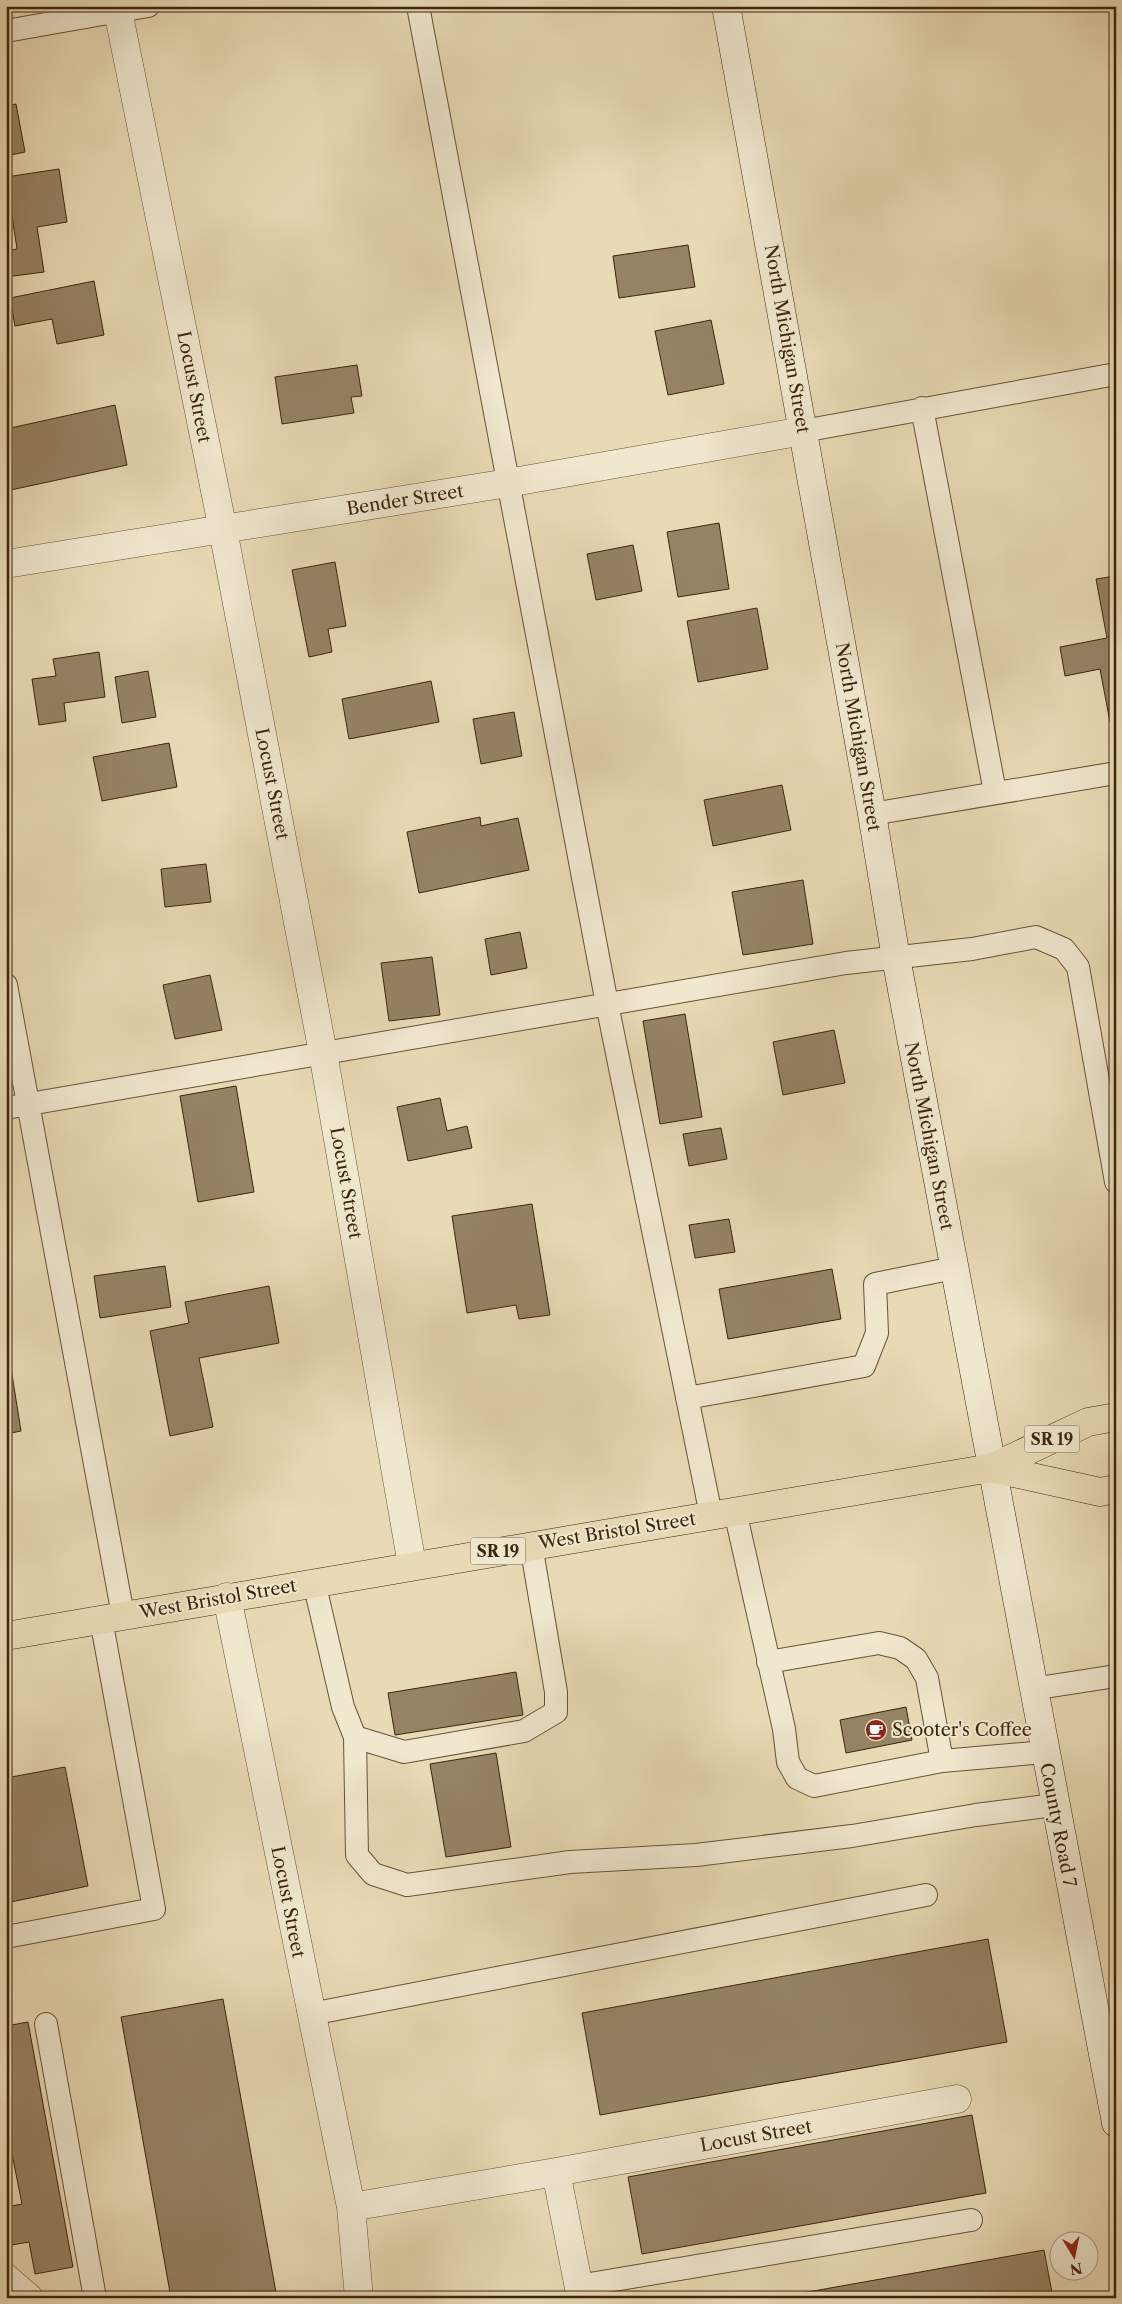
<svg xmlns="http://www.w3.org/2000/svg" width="1122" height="2304" viewBox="0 0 1122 2304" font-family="'Libre Caslon Text',serif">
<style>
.building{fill:#968364;stroke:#3d250c}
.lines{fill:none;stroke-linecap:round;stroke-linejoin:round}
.lane-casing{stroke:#685236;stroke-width:24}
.street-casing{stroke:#685236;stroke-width:29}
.secondary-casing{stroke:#3d250c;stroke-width:29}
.primary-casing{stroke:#3d250c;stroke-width:29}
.lane{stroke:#f0e7cf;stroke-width:22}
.street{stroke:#f0e7cf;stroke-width:28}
.secondary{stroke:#f0e7cf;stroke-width:28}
.primary{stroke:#e8dab5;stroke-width:28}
.labels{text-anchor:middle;stroke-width:4;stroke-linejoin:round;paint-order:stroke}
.shield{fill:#f0e7cf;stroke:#735f46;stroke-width:1}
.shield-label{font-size:16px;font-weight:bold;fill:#3d250c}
.street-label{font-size:18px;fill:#3d250c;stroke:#f0e7cf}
.poi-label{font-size:18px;fill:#3d250c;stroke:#f0e7cf;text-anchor:start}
</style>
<rect width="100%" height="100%" fill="#e8dab5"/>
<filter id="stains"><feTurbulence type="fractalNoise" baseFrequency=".004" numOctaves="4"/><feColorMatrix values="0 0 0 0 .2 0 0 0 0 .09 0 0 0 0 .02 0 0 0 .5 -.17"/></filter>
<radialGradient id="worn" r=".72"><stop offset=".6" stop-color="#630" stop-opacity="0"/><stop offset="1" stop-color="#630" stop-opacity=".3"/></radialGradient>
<path class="building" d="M16,104L25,152L6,156V106Z
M59,169L67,222L37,227L44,272L6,277V251L17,249L6,177Z
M688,245L695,287L619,298L613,256Z
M94,281L104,335L57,344L52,319L15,326L10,298Z
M711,320L724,384L668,395L655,331Z
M357,365L362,396L351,397L354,413L282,424L275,377Z
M115,405L127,465L6,491V429Z
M719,523L729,589L678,597L667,532Z
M633,545L642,591L596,600L587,554Z
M335,562L346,626L328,629L332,652L309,657L292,570Z
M1116,576V721L1110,722L1100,669L1065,676L1060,647L1107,638L1096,579Z
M757,608L768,669L698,682L687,621Z
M99,652L105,697L64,703L66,721L39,725L32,679L56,676L53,659Z
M148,671L156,717L122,723L115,677Z
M431,681L439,722L349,739L342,699Z
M514,712L522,756L481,764L473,719Z
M169,743L177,787L102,801L93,757Z
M782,785L791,830L713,846L704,800Z
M480,817L481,826L518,818L529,870L419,893L407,832Z
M206,864L211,902L165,907L161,869Z
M803,880L813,944L743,955L732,892Z
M520,932L527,968L491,975L485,939Z
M432,957L440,1015L389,1021L381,963Z
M210,975L222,1030L175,1039L163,985Z
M685,1014L702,1117L660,1124L643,1021Z
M834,1030L845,1083L783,1095L773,1042Z
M236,1086L254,1192L198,1202L180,1096Z
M440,1098L447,1131L467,1126L472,1148L408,1161L397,1107Z
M721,1128L727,1159L689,1166L683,1134Z
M532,1204L550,1315L519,1319L516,1305L467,1313L452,1216Z
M729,1219L735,1252L695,1258L689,1225Z
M165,1266L171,1307L100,1318L94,1276Z
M832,1269L841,1319L728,1339L719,1289Z
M269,1286L279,1343L199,1358L213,1427L170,1436L150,1331L189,1323L185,1302Z
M6,1362H10L21,1431L6,1434Z
M516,1672L523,1715L395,1735L388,1693Z
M906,1707L912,1740L846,1753L840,1720Z
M496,1753L511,1847L446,1857L430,1764Z
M65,1767L88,1886L6,1903V1778Z
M988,1939L1007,2042L600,2115L582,2013Z
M223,1999L277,2298H171L121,2017Z
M28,2022L73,2267L35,2274L29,2242L6,2246V2207L22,2204L6,2124V2026Z
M972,2115L986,2193L642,2254L628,2177Z
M1044,2250L1053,2298H774Z"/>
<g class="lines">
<g class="lane-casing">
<path id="lane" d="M418,6L607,1004L711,1515
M6,31L148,6
M922,408L995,792
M803,431L1116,374
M872,814L1116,773
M6,985L123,1615
M6,1108L846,963L972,949L1036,937L1064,949L1078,967L1116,1182
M687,1398L864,1366L877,1333L875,1284L954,1268
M735,1511L784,1729L788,1762L797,1778L814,1786L942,1761L1045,1752
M314,1582L343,1707L355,1737L404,1752L524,1731L556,1712V1692L531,1545
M768,1662L879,1643L900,1648L916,1659L927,1678L942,1761
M1032,1689L1116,1676
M355,1737L357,1855L373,1874L407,1885L570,1862L696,1855L852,1836L976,1815L1054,1805
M6,1937L154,1909L101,1619
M311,2014L926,1895
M46,2024L95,2298
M578,2286L971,2220"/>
</g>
<g class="street-casing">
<path id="street" d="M117,6L223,530L323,1053L412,1565
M6,564L508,483L803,431
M227,1597L351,2207L556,2172L581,2298
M556,2172L957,2099
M351,2207L359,2298
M6,2278L29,2298"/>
</g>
<g class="secondary-casing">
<path id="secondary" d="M726,6L872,814L896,958L1116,2123"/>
</g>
<g class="primary-casing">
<path id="primary" d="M991,1468L1100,1492L1116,1489
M6,1636L991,1468L1088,1422L1116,1417"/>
</g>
<use href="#lane" class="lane"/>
<use href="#street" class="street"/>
<use href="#secondary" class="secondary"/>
<use href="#primary" class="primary"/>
</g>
<defs>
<g id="cafe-disc" transform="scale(1.125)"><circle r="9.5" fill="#8f2418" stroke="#f0e7cf"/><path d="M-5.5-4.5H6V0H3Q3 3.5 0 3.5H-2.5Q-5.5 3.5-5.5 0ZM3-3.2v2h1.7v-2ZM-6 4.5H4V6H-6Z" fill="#fff"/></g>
</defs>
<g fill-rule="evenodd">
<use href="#cafe-disc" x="876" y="1730"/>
</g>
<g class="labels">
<g class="shield">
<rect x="1024.5" y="1425.5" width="55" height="27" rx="4"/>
<rect x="470.5" y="1537.5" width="55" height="27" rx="4"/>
</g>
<g class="shield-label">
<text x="1052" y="1445">SR 19</text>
<text x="498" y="1557">SR 19</text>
</g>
<g class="street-label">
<text transform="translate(787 339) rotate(80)" y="6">North Michigan Street</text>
<text transform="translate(194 387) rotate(79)" y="6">Locust Street</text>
<text transform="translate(405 500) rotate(-9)" y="6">Bender Street</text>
<text transform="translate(858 737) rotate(80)" y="6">North Michigan Street</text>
<text transform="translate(272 784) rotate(79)" y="6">Locust Street</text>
<text transform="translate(929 1136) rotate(79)" y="6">North Michigan Street</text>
<text transform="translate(346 1183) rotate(80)" y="6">Locust Street</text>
<text transform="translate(617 1531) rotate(-9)" y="6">West Bristol Street</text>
<text transform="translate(218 1599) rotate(-10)" y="6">West Bristol Street</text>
<text transform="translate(1058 1825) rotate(79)" y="6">County Road 7</text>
<text transform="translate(288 1902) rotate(79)" y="6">Locust Street</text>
<text transform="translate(756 2136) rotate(-10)" y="6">Locust Street</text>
</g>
<g class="poi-label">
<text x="892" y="1736">Scooter's Coffee</text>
</g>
</g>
<rect width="1122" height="2304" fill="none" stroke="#e8dab5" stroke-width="25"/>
<rect x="8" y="8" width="1107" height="2289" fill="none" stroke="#3d250c" stroke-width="2.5"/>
<rect x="12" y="12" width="1097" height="2279" fill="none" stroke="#3d250c"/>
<g transform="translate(1074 2256) rotate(170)"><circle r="24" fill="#f0e7cf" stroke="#a89981"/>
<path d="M0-4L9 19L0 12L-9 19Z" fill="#8f2418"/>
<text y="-8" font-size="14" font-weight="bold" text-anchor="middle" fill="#3d250c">N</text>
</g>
<rect width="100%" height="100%" filter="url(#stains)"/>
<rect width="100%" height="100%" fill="url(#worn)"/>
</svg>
